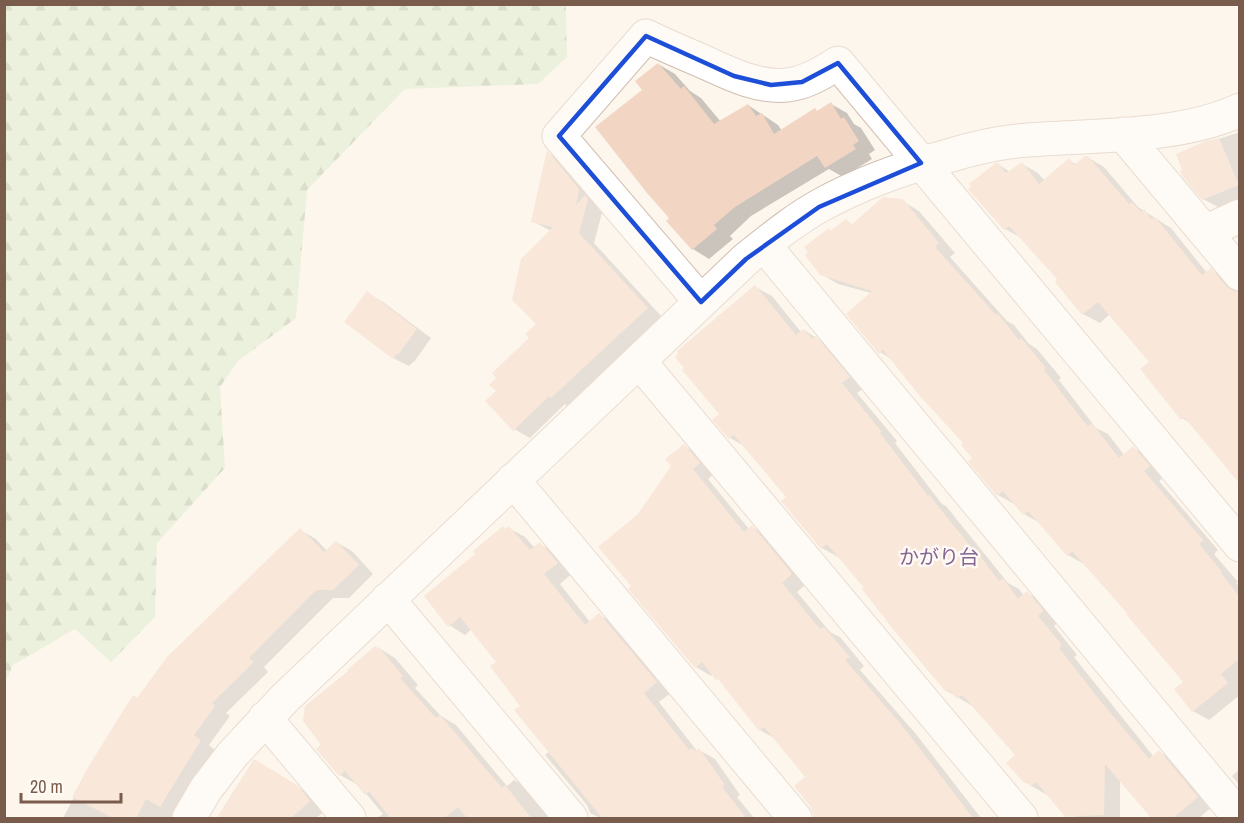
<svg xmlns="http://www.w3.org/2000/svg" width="1244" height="823" viewBox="0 0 1244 823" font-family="'Archivo Narrow','Noto Sans JP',sans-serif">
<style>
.forest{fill:url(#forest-firs)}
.shadow{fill:#0003}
.building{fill:#f3d5c3}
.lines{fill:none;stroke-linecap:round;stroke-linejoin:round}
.minor-casing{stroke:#d1beb0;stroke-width:35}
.minor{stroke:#fff;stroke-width:33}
.marked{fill:none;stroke:#1d4ed8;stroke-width:4.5;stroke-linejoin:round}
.labels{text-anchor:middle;stroke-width:5;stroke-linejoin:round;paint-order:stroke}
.neighbourhood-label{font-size:20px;fill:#846695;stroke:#fffaf3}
</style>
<defs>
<pattern id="forest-firs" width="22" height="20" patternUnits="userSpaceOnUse" patternTransform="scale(1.5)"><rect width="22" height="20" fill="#d8ecc9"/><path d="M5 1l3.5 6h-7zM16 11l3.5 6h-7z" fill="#b4c2a5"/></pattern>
</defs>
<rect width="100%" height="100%" fill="#fdf6ec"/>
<path class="forest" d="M5,4L566,5L567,57L538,84L405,89L307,190L296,318L238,361L220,387L225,468L157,543L155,617L111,662L75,629L13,665L5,684Z"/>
<path class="shadow" d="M658,64L675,74L690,91L701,98L721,122L748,105L778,125L782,131L815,110L818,112L831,104L847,113L854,124L861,128L875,150L869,154L872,159L843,177L829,169L751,216L730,236L733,239L709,259L693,249L668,221L671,218L644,90Z
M1240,132V200L1220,208L1203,199L1206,143Z
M548,153L562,161L595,199L594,202L603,209L594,243L662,317L567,406L565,404L530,438L514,429L498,391L531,338L538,324L551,231L532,221Z
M1087,157L1104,167L1138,207L1171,228L1207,273L1211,270L1227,279L1240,294V480L1192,424L1182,418L1151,362L1110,314L1100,323L1083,314L1059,280L1022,238L1005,229L998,164L1010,172L1022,164L1038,173L1045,181L1069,160L1077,165Z
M902,201L919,211L955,253L950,257L1007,321L1014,325L1029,344L1037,349L1061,378L1059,380L1096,428L1108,434L1125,456L1133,448L1150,457L1165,476L1159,481L1218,550L1214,554L1238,582L1236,583L1240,587V695L1209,720L1193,711L1185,682L1129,614L1085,563L1084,564L1068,555L1040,523L1024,514L1015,503L1014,504L998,495L970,462L974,458L965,443L894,361L880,352L871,293L838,284L821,274L829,230L832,231L846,220L853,225Z
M755,287L772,296L801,332L804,330L832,348L865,387L857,393L897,441L895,443L942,504L946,506L1008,583L1019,589L1024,596L1027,593L1043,602L1059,621L1054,626L1077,655L1074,657L1154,757L1159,752L1175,761L1213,806L1199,818H1154L1120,780V818H1069L1047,795L1025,782L1017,756L974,707L947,691L839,556L838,557L822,548L788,497L746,447L730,438L721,414Z
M367,293L383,302L431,338L414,362H413L409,366L393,358Z
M684,446L700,455L715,473L708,479L749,529L752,527L768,536L807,583L797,592L830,632L840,637L864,666L860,670L916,734L981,818H835L807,777L776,739L760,730L721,681L713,674L711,676L696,667L633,586L639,515L673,466Z
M509,528L525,537L535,548L540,544L556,553L573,573L560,584L590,622L599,615L615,624L672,692L659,702L697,751L699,750L715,759L740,795L737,797L754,818H600L590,813L587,805L545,755L550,751L522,706L498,662L472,629L465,635L449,625L506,530Z
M300,530L316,539L327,551L336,542L352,551L373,574L349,598H333L264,667L268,672L226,713L230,716L209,745L215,750L174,818H63L91,765L138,699Z
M379,648L395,658L418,685L415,688L441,716L456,725L507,786L514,780L529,789L554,818H377L383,814L357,783L356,784L340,775L323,745Z
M254,761L313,796L325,811L316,818H217Z
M1240,769V786L1232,776Z"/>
<path class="building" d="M658,63L681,89L684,86L714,124L748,104L756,116L762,113L774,134L815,108L817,111L831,102L841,119L844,117L859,141L853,145L856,149L825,168L817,156L735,207L714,225L717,229L692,250L666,221L669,218L647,193L595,127L642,90L635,81Z
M1219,138L1239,185L1202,200L1182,176L1180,171L1182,170L1176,154L1206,141Z
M547,150L579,189L576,205L585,195L588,199L579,233L648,308L551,398L549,396L513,431L485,401L496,391L489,385L496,378L492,373L529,338L525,334L536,324L512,300L521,259L553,227L531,222Z
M1085,156H1088L1129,204L1132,202L1141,212L1144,209L1151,219L1155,217L1202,275L1211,268L1226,286L1233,291L1239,292V483L1184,417L1181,420L1140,369L1149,362L1098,302L1082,315L1055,282L1057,279L1009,226L1004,230L968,189L971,187L969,184L996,163H998L1006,173L1022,162L1039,184L1069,158L1074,165Z
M883,197L903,199L939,243L935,247L996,315L998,314L1019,340L1021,338L1046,368L1044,370L1085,423L1088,426L1092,423L1119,458L1133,446L1150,466L1144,471L1203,540L1199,544L1222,572L1221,573L1239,596V659L1221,674L1228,683L1192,712L1174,689L1183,682L1126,614L1127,613L1072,551L1067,556L1028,511L1023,515L1003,491L997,496L968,462L972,458L961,445L963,443L919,395L883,350L879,354L846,314L872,291L820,275L805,255L808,253L804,247L829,228L830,231L846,219L851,225Z
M755,285L796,335L803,329L812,339L816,336L850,377L842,383L882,432L880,433L928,496L929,495L976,553L977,552L999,581L1003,578L1018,599L1027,591L1044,611L1038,616L1062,645L1059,648L1097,697L1149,759L1159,750L1198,797L1172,819H1152L1105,764L1104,815L1078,816L1074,819H1067L1036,782L1030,787L1027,782L1024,783L1006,763L1015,755L965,698L961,695L957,699L949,690L946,692L893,629L862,589L864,588L827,544L821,549L781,501L786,497L734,435L729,439L712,420L719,414L682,370L684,368L675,357L678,354L677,351Z
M367,291L417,329L398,355L396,354L393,359L344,322Z
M684,444L700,463L693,469L744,532L752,525L792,574L782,583L820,629L824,627L850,657L845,660L900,723L974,819H813V814L810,806L794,786L805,777L764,727L759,731L718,679L716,680L702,662L695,668L628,589L631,586L598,547L638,514L671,466L665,459Z
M503,526L505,529L509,526L530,550L540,542L558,563L544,574L585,625L599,613L657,682L644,693L689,750L693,748L695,751L699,748L725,785L722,787L747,819H603L514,710L520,706L490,666L496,662L460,617L448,627L424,596L475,554L473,551Z
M300,528L324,552L336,541L359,565L333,590H317L311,595L249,658L254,662L212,703L215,706L194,735L201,740L160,807L146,799L136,819H115L72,797L90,764L133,695L137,698L167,657Z
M375,646L377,648L379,647L403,676L400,678L436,718L440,715L502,788L505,785L532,819H468L458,807L443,819H391L369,791L365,795L345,771L339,776L316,749L321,745L303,721L305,706L348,671L347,670Z
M254,759L297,785L310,801L290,819H216Z"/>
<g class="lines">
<g class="minor-casing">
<path id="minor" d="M1123,134L1240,274
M1205,232L1240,216
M764,245L1240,818
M701,302L559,136L646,36C664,45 683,53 702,61C728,73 757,88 787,85C806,83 822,73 838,63L1240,545
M639,361L1021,818
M513,480L795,818
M388,599L571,818
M265,718L349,818
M189,818L206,789L232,755L284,699L746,259C770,240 794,220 821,205C861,183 903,168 948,156C974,148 1001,142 1028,140C1094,135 1180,138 1240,110"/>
</g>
<use href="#minor" class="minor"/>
</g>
<path d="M0 0H1244V823H0ZM646,36L734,76L771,85L802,82L838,63L921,163L819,207L746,259L701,302L559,136Z" fill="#fdf6ec" fill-opacity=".55" fill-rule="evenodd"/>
<path class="marked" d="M646,36L734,76L771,85L802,82L838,63L921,163L819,207L746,259L701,302L559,136Z"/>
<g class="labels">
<g class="neighbourhood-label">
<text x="939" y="564">かがり台</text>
</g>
</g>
<rect width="1244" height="823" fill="none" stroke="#7a5c4d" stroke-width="12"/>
<path d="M21 793v9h100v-9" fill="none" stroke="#7a5c4d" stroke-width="3"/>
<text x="30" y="793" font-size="18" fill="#7a5c4d" stroke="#fffaf3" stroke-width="4.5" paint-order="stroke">20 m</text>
</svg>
